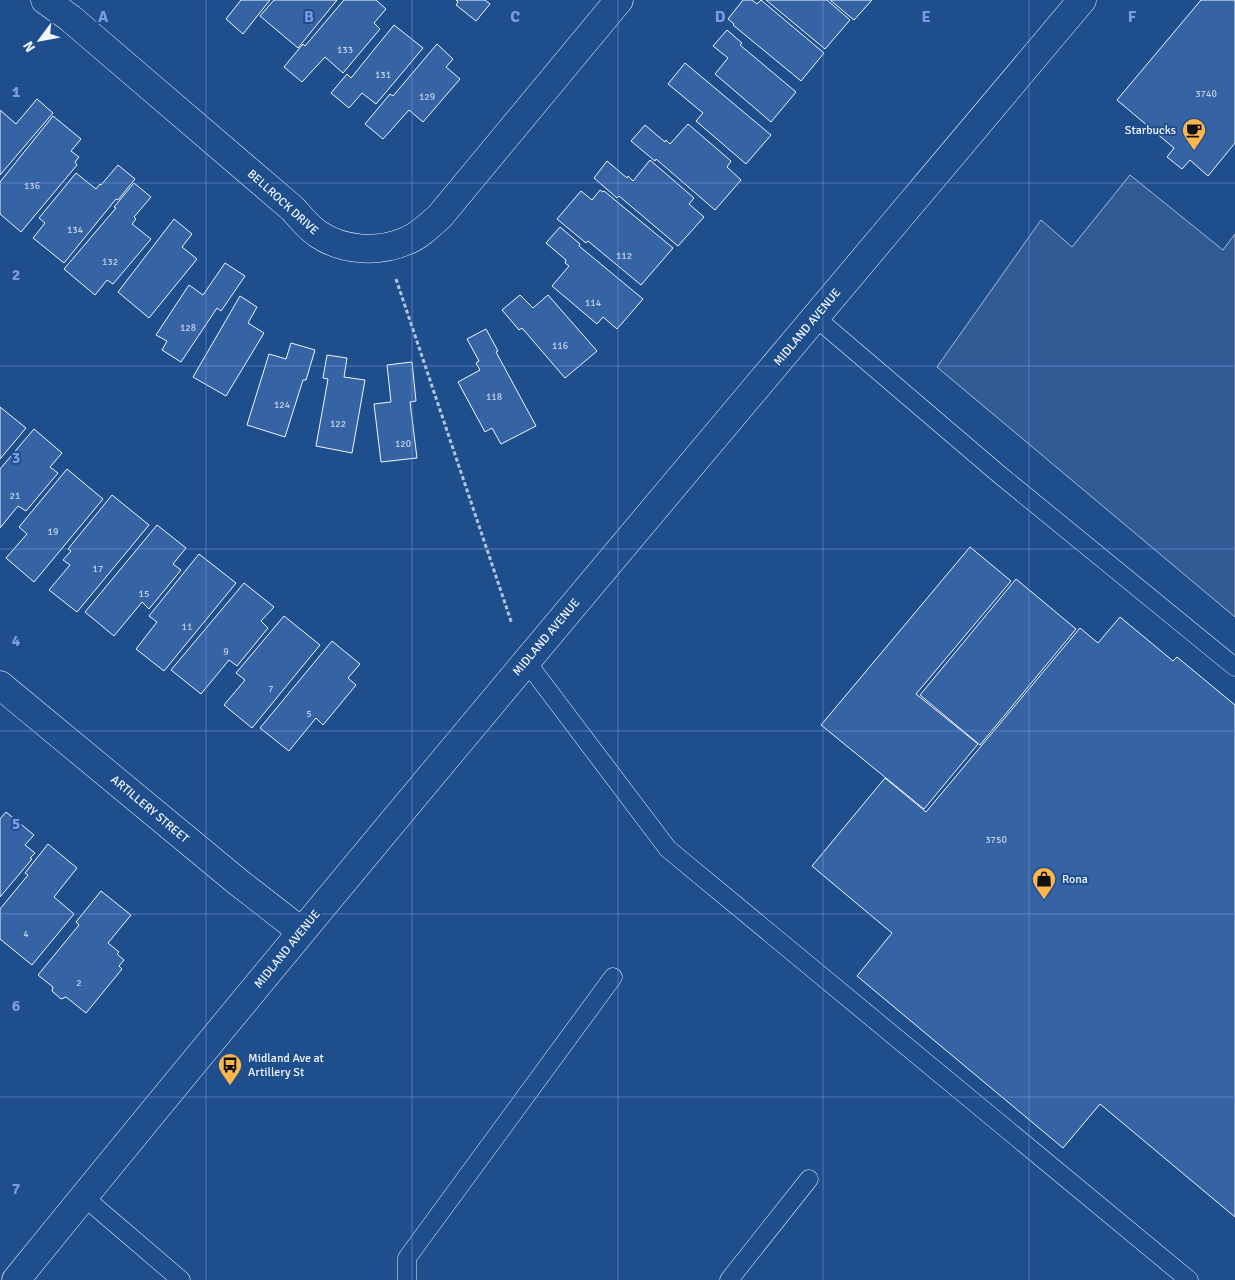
<svg xmlns="http://www.w3.org/2000/svg" width="1235" height="1280" viewBox="0 0 1235 1280" font-family="Signika,sans-serif">
<style>
.parking{fill:#305b95;stroke:#a8bbd7}
.building{fill:#3563a3;stroke:#f2f6ff}
.lines{fill:none;stroke-linecap:round;stroke-linejoin:round}
.service-casing{stroke:#f2f6ff;stroke-width:19}
.minor-casing{stroke:#f2f6ff;stroke-width:29}
.tertiary-casing{stroke:#f2f6ff;stroke-width:29}
.secondary-casing{stroke:#f2f6ff;stroke-width:29}
.path{stroke:#b3c4dc;stroke-width:3;stroke-dasharray:4 2.5;stroke-linecap:butt}
.service{stroke:#1f4e8c;stroke-width:18}
.minor{stroke:#1f4e8c;stroke-width:28}
.tertiary{stroke:#1f4e8c;stroke-width:28}
.secondary{stroke:#1f4e8c;stroke-width:28}
.grid{fill:none;stroke:#7d9aea;stroke-width:1;stroke-opacity:0.55}
.labels{text-anchor:middle;stroke-width:4;stroke-linejoin:round;paint-order:stroke}
.number-label{font-size:10px;fill:#c3d1e8}
.poi-label{font-size:12px;fill:#f2f6ff;stroke:#1f4e8c;text-anchor:start}
.street-label{font-size:12px;fill:#f2f6ff;stroke:#1f4e8c}
.grid-label{font-size:16px;text-anchor:middle;font-weight:bold;fill:#7d9aea;stroke:#1f4e8c;stroke-width:4;stroke-linejoin:round;paint-order:stroke}
</style>
<rect width="100%" height="100%" fill="#1f4e8c"/>
<path class="parking" d="M1130,175L1223,250L1235,234V617L937,367L1041,220L1072,247Z"/>
<path class="building" d="M241,0H270L243,34L226,19Z
M274,0H337L298,48L260,16Z
M344,0H376L386,9L374,23L380,29L343,73L325,57L302,82L284,67L303,44L305,46Z
M456,0H485L490,4L476,21L456,5L458,2Z
M743,0H752L757,4L761,0L824,53L801,81L733,25L734,24L728,19Z
M766,0H827L850,20L825,49Z
M830,0H872L854,20Z
M1201,0H1235V143L1208,176L1190,160L1182,169L1167,157L1174,148L1117,100Z
M394,25L423,48L376,104L362,93L349,108L331,93L347,74L351,78Z
M727,30L742,43L740,45L796,92L771,122L715,74L728,58L713,46Z
M437,44L453,59L446,67L460,79L423,122L409,110L383,139L365,124L390,94L393,96Z
M685,63L771,135L746,164L696,121L703,113L668,84Z
M37,99L53,113L0,175V110L16,124Z
M53,116L81,139L71,151L79,157L75,162L77,165L21,232L0,214V182Z
M688,124L731,161L727,167L741,180L715,210L656,159L655,161L631,141L645,125L665,142L666,140L670,144Z
M650,160L694,198L689,204L704,217L678,246L619,196L617,198L594,178L607,161L627,178L628,176L633,181Z
M118,165L135,179L118,200L116,199L64,263L33,238L45,223L39,218L76,173L96,189L100,184L101,185Z
M134,183L151,197L134,217L136,219L132,224L151,239L113,284L107,280L95,295L64,269L116,208L114,207Z
M600,190L603,192L604,191L673,248L641,285L588,241L586,243L557,219L581,191L592,200Z
M174,219L192,234L182,247L197,259L149,318L118,292Z
M560,227L580,244L579,246L643,299L617,329L603,317L597,324L552,286L569,266L565,263L566,260L546,243Z
M225,263L245,276L221,311L217,308L181,362L162,350L167,341L156,335L189,285L203,295Z
M520,295L533,308L548,295L597,351L565,378L522,328L519,330L502,310Z
M240,296L257,307L248,323L264,333L226,396L193,377Z
M486,329L498,351L496,352L536,426L501,444L492,428L485,432L458,382L480,370L476,363L479,361L467,339Z
M291,343L315,350L306,380H303L285,437L247,425L269,354L286,359Z
M327,355L347,358L344,377L365,380L352,453L316,446L328,379L323,378Z
M412,362L416,401L410,402L417,458L381,462L374,404L391,402L387,365Z
M0,407L26,428L0,459Z
M34,429L62,453L50,467L58,473L26,511L18,506L0,528V469Z
M67,469L103,499L34,582L6,558L27,534L19,527Z
M112,495L149,525L77,612L49,590L70,565L63,560L71,551L68,549Z
M157,525L186,548L173,564L181,570L149,609L142,602L114,636L85,612Z
M970,547L1011,581L916,694L978,744L924,809L821,725Z
M199,554L236,583L164,671L136,649L157,622L149,616Z
M1016,579L1076,629L980,745L920,695Z
M244,583L274,607L261,621L268,628L237,666L229,660L201,694L171,670Z
M284,616L320,645L252,728L224,705L245,680L236,673Z
M1120,617L1173,661L1177,657L1235,705V1217L1100,1104L1063,1148L857,976L892,933L812,866L885,778L926,812L1080,628L1098,643Z
M332,641L360,664L348,678L356,685L323,725L316,718L289,751L260,728Z
M6,812L34,835L25,845L35,853L30,858L32,859L0,897V819Z
M48,844L77,868L54,897L74,914L32,965L0,939V909L28,875L25,873Z
M101,891L131,915L108,943L119,952L117,954L124,960L119,966L122,969L86,1013L66,997L61,999L52,991L53,987L38,975L79,925L76,922Z"/>
<g class="lines">
<g class="service-casing">
<path id="service" d="M815,317L1000,475L1235,667
M526,661L668,849L1189,1280
M84,1197L181,1280
M407,1280V1258L613,977
M729,1280L809,1179"/>
</g>
<g class="minor-casing">
<path id="minor" d="M45,0L70,18L293,209C301,218 308,227 318,234C343,251 378,253 406,241C419,236 430,225 440,216L619,0"/>
</g>
<g class="tertiary-casing">
<path id="tertiary" d="M0,685L238,882L301,931"/>
</g>
<g class="secondary-casing">
<path id="secondary" d="M16,1280C366,849 725,425 1082,0"/>
</g>
<path class="path" d="M396,279L512,624"/>
<use href="#service" class="service"/>
<use href="#minor" class="minor"/>
<use href="#tertiary" class="tertiary"/>
<use href="#secondary" class="secondary"/>
</g>
<path class="grid" d="M206,0V1280M412,0V1280M618,0V1280M823,0V1280M1029,0V1280M0,183H1235M0,366H1235M0,549H1235M0,731H1235M0,914H1235M0,1097H1235"/>
<defs>
<g id="cafe-pin" transform="scale(1.25)"><path d="M0 17L-7.5 6A9.5 9.5 0 1 1 7.5 6Z" fill="#ffb74d" stroke="#1f4e8c"/><path d="M-5.5-4.5H6V0H3Q3 3.5 0 3.5H-2.5Q-5.5 3.5-5.5 0ZM3-3.2v2h1.7v-2ZM-6 4.5H4V6H-6Z" fill="#111"/></g>
<g id="shop-pin" transform="scale(1.25)"><path d="M0 17L-7.5 6A9.5 9.5 0 1 1 7.5 6Z" fill="#ffb74d" stroke="#1f4e8c"/><path d="M-5-2.5h2.3a2.7 3.5 0 0 1 5.4 0H5L5.5 6h-11ZM-1.5-2.5h3a1.5 2.3 0 0 0-3 0Z" fill="#111"/></g>
<g id="bus-pin" transform="scale(1.25)"><path d="M0 17L-7.5 6A9.5 9.5 0 1 1 7.5 6Z" fill="#ffb74d" stroke="#1f4e8c"/><path d="M-5-6H5V4H4V6H2V4H-2V6H-4V4H-5ZM-3.5-4V0h7V-4ZM-3.5 1.2v1.5H-2V1.2ZM2 1.2v1.5H3.5V1.2Z" fill="#111"/></g>
</defs>
<g fill-rule="evenodd">
<use href="#cafe-pin" x="1194" y="130"/>
<use href="#shop-pin" x="1044" y="879"/>
<use href="#bus-pin" x="230" y="1065"/>
</g>
<g class="labels">
<g class="number-label">
<text x="345" y="53">133</text>
<text x="383" y="78">131</text>
<text x="1206" y="97">3740</text>
<text x="427" y="100">129</text>
<text x="32" y="189">136</text>
<text x="75" y="233">134</text>
<text x="624" y="259">112</text>
<text x="110" y="265">132</text>
<text x="593" y="306">114</text>
<text x="188" y="331">128</text>
<text x="560" y="349">116</text>
<text x="494" y="400">118</text>
<text x="282" y="408">124</text>
<text x="338" y="427">122</text>
<text x="403" y="447">120</text>
<text x="15" y="499">21</text>
<text x="53" y="535">19</text>
<text x="98" y="572">17</text>
<text x="144" y="597">15</text>
<text x="187" y="630">11</text>
<text x="226" y="655">9</text>
<text x="271" y="692">7</text>
<text x="309" y="717">5</text>
<text x="996" y="843">3750</text>
<text x="26" y="937">4</text>
<text x="79" y="986">2</text>
</g>
<g class="poi-label">
<text x="1176" y="134" text-anchor="end">Starbucks</text>
<text x="1062" y="883">Rona</text>
<text x="248" y="1062">Midland Ave at<tspan x="248" dy="14">Artillery St</tspan></text>
</g>
<g class="street-label">
<text transform="translate(283 202) rotate(42)" y="4">BELLROCK DRIVE</text>
<text transform="translate(807 327) rotate(-50)" y="4">MIDLAND AVENUE</text>
<text transform="translate(546 637) rotate(-50)" y="4">MIDLAND AVENUE</text>
<text transform="translate(150 809) rotate(40)" y="4">ARTILLERY STREET</text>
<text transform="translate(287 949) rotate(-51)" y="4">MIDLAND AVENUE</text>
</g>
</g>
<g class="grid-label">
<text x="103" y="22">A</text>
<text x="309" y="22">B</text>
<text x="515" y="22">C</text>
<text x="720" y="22">D</text>
<text x="926" y="22">E</text>
<text x="1132" y="22">F</text>
<text x="16" y="97">1</text>
<text x="16" y="280">2</text>
<text x="16" y="463">3</text>
<text x="16" y="646">4</text>
<text x="16" y="829">5</text>
<text x="16" y="1011">6</text>
<text x="16" y="1194">7</text>
</g>
<g transform="translate(40 40) rotate(238)" stroke="#1f4e8c" stroke-width="4" paint-order="stroke">
<path d="M0-4L9 19L0 12L-9 19Z" fill="#f2f6ff"/>
<text y="-8" font-size="14" font-weight="bold" text-anchor="middle" fill="#f2f6ff">N</text>
</g>
</svg>
